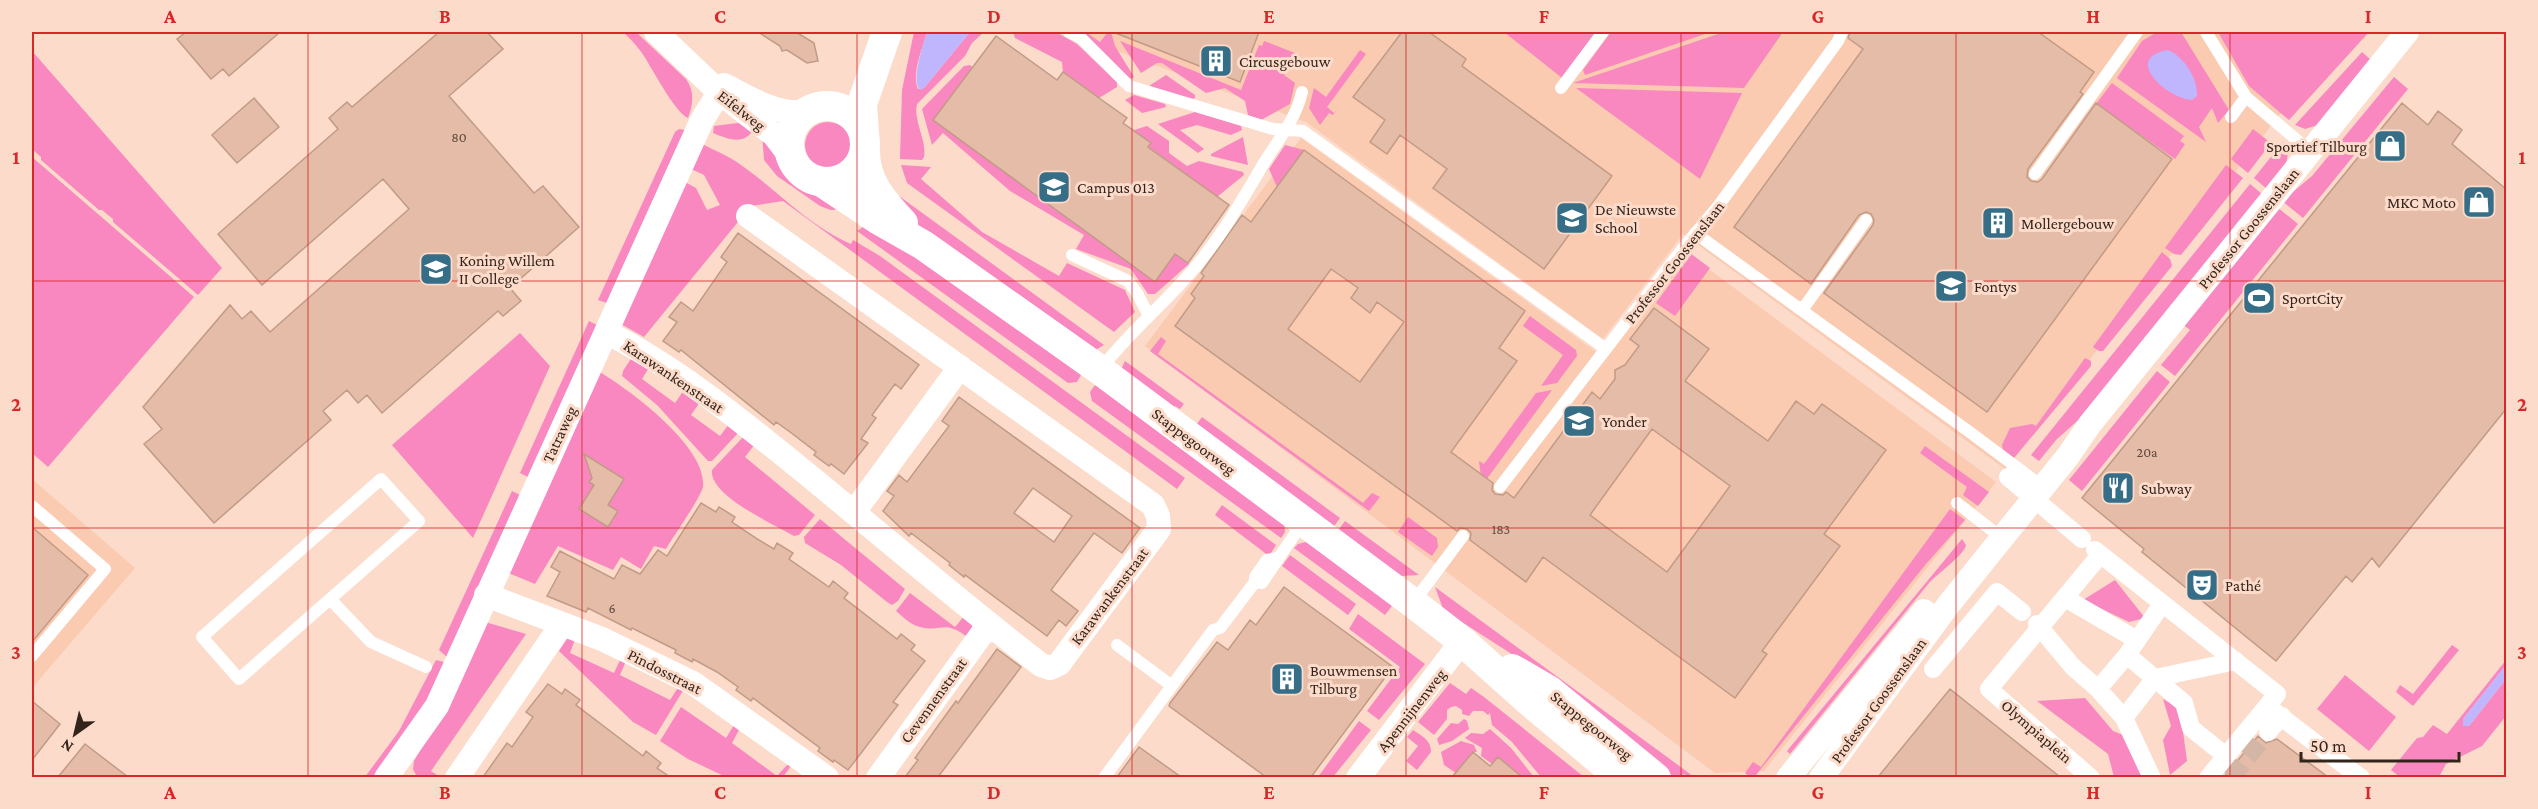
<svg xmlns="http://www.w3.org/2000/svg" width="2538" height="809" viewBox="0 0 2538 809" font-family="'Crimson Pro',serif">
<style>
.built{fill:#facab1}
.green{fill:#f987c0}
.water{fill:#c0b6fe}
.building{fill:#e4bca7;stroke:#c19b86;stroke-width:1.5;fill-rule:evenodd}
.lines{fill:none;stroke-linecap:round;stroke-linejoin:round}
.pedestrian-tunnel{stroke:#d4b6a7;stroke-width:18;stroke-dasharray:18 9;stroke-linecap:butt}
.service{stroke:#fff;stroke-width:12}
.pedestrian{stroke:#fff;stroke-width:18}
.minor{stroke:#fff;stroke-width:24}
.tertiary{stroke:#fff;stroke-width:30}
.grid{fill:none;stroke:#d62828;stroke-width:1.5;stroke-opacity:0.55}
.labels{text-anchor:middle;stroke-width:6;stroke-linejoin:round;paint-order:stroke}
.number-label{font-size:14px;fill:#5f4a3e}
.poi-label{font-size:16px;fill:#33241b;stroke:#fcdbca;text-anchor:start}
.street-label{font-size:16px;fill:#33241b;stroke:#fcdbca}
.neatline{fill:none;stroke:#d62828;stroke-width:2}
.grid-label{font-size:20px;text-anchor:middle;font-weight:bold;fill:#d62828}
</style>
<rect width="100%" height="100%" fill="#fcdbca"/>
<path class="built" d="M1078,32H2271L2287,105L2005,469L1683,234L1603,339L1306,122L1094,42Z
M1301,138L1606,359L1687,253L1996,482L1764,771L1715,773L1145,346Z
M32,479L135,568L32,688Z"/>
<path class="green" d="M623,32H636L686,79C695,92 693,104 688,118C675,113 651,66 642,53C636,45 630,38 623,32Z
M914,32H927C923,48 911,73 918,89L924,88L970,32H984L972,43L965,56L917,104C913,121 927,140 924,157L922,160L900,159L902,90Z
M1013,32H1056L1077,44L1117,82V87L1099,98L1063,72L1062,62L1015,38Z
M1077,32H1086L1100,42L1108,32H1111L1115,46L1134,77L1130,79Z
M1504,32H1596L1562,78Z
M1611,32H1711L1585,75L1583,70Z
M1724,32H1783L1744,88L1573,83Z
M2157,32H2181L2229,110L2218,123L2212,108L2199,127L2206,142L2117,78L2142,41Z
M2218,32H2369L2289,120L2249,86Z
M1120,41L1241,90L1259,45L1262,46L1264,41L1300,55L1284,75L1295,83L1290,104L1261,120L1248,115L1245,101L1225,88L1206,93L1162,63H1157L1141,73Z
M1360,50L1366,54L1327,107L1334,113L1338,108L1333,115L1329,113L1320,125L1309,108L1314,88L1326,97Z
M32,51L222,268L198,295L113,222V219L102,210H99L41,160V157L32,149Z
M2362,52L2371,60L2318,125L2305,129L2295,125Z
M970,65L1175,254L1189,264L1155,294H1148L1131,269L1076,249L1084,235L1010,191L943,133L932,145L922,109L964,66Z
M1166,75L1195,95V98L1190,100L1149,86Z
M2394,77L2408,89L2303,218L2282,201L2312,176Z
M2112,83L2184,136L2180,141L2185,144L2175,159L2096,104Z
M1576,88L1742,93L1700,179Z
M1134,95L1165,104L1166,107L1142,113L1125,100Z
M1195,112L1241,126L1242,130L1231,135L1197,125L1180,130L1204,149L1198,153L1158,124Z
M805 145a23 23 0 1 1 46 0a23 23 0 1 1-46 0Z
M738,123L754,129C744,146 728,139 713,133L714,126Z
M1147,126L1169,141V153L1187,166L1199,161L1243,172L1244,175L1217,197L1134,136L1137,133L1134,130Z
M679,129L685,130L607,303L598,300L675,132Z
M2253,129L2271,143L2248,173L2231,159Z
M762,133L774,145L782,166L790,179L800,187L844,209L831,210L820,206L777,176L764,160Z
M1243,137L1248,165L1211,156V154Z
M2283,142C2296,160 2278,175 2267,189L2254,178Z
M700,143C714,150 729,156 741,165C778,191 809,226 851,244L853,240L880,256L1185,478L1177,489L783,201L751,206L644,337L621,324L683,181L696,188L707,210L720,205L704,175L689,168Z
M1285,145L1304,150L1277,187L1269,169Z
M32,157L194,297L48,467L32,453Z
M901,165L931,167L921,179L982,232L1059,276L1067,263L1125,290L1135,312L1114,332L907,183Z
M2226,165L2243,178L2181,255L2174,254L2165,248Z
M2250,184L2262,194L2085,414L2056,440L2039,461L2031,455Z
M899,196L1104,345L1092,352L939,242L894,205Z
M2277,207L2298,224L2175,376L2161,365L2190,330L2182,324Z
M870,222L1081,375L1077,382L1068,383L857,231Z
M2162,252L2170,259L2172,266L2103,351H2099L2093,347Z
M1690,253L1710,268L1675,316L1656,303L1691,255Z
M1530,316L1576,350L1577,356L1557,383L1541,386L1563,355L1523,326Z
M589,321L597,325L528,477L520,473Z
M520,333L550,366L473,538L392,445Z
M1161,337L1166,341L1158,354L1363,503L1372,493L1380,497L1369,511L1150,351Z
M634,354L650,366L642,379L675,403L684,390L700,402L691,415L720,436L729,424L739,432L712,461H708L657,405L622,376L623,371Z
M2085,358L2091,361V366L2014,458L2003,450L2002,445L2010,428L2032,424L2036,426Z
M1125,361L1184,404L1180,409L1175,406L1171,412L1119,374Z
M598,371C629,389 707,447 703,486C702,496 673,537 666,549L654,546L641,569L621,557L613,570L558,546L535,584L506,572Z
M2157,371L2170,382L2082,491L2069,480Z
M1095,385L1284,523L1285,532L1281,538L1092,401L1090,392Z
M1552,390L1486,480L1481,477L1479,461L1484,464L1536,393Z
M1202,417L1340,518L1332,529L1197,424Z
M744,436L755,444L745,457L815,515L799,535L794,536C774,524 709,496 712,470Z
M1925,446L1989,492L1978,506L1963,495L1967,487L1920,453Z
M512,491L520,495L447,657L439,650Z
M1222,505L1276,545L1269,556L1215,515Z
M1950,509L1965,520L1926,564L1756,775L1750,777L1745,773L1753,762L1761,767Z
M1408,517L1437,538L1438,547L1432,556L1398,532Z
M820,519L905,589L898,601L892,605L887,602L841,565L805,543L804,537Z
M1345,521L1419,575L1401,576L1337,532Z
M1962,539L1966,545C1964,555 1937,574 1929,583L1790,754L1787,751Z
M1306,542L1394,603L1385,615L1294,548L1298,544Z
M1290,555L1356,604L1348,615L1282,566Z
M2115,580L2145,618L2129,622L2083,600Z
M1435,587L1678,765L1694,777H1689L1684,774L1681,777H1673L1555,682L1440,608L1442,606Z
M910,593L955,627L965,615C972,624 976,629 970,639C943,618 944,633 920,627C911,625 903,617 896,611Z
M1358,614L1425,664L1379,720L1367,711L1400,667L1349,629Z
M485,622L526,634L431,771L440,777H417L413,769L414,761L438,720Z
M572,636L576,637L570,653L614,673L621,658L626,661L620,675L670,700L679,686L684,689L656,735L633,722L559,651L567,639Z
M2452,645L2459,650L2413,706L2396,692L2400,685L2413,694Z
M436,660L444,662L426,702L375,777H365L399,731Z
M2506,660V665L2463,719L2469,726L2506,679V716L2482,746L2446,764L2439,777H2400L2391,770L2417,738L2423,737L2433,725L2447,734Z
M2345,675L2396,717L2369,751L2317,709Z
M1450,683L1466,694L1471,688L1484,697L1584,777H1541L1512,742L1492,725L1490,713L1488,715L1483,711H1473L1469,716L1462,714V710L1456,706L1451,707L1447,710V719L1434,735L1418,722Z
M2085,698L2113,731L2123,735L2145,777H2114L2108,754L2037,701Z
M2163,699L2180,709L2187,761L2170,775L2163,740L2171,726Z
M681,707L726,738L734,725L740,728L732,743L777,776L788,764L791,766L783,777H726L688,759L660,741Z
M1464,719L1467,721L1469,729L1452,741L1439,745L1437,739L1451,723L1458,724Z
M1359,721L1371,730L1333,777H1318Z
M1490,729L1511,748L1534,777H1522L1498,757L1492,764L1481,756L1482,748L1465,738L1471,733L1483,734Z
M1413,730C1422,736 1431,740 1431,752L1417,770L1406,761L1418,746L1407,737Z
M1461,741L1474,745L1477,752H1473L1456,773L1444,765L1441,752Z"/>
<path class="water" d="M927,32H970L924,88L920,90C911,81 922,48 927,32Z
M2168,50C2184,57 2198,78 2197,96L2192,100C2168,99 2121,58 2168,50Z
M2506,665V679L2469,726H2463V719Z"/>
<path class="building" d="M186,32H280L229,76L223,69L211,79L177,39Z
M439,32H487L503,49L449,96L534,193L543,186L579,227L510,288L521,301L503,316L498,311L382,413L367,395L358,403L347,390L323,411L331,420L214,523L144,444L162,429L143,407L230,305L242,319L251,311L270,332L409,209L383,179L262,285L218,234L338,129L329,118L347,102L352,107Z
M758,32H796L814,43L818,61L807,63L787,50L782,51L780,46Z
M1113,32H1259L1240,82Z
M1402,32H1429L1466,59L1462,66L1612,176L1544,269L1433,188L1447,169L1400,135L1387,154L1370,142L1385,120L1353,97Z
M1850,32H2038L2094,72L2080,92L2083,94L2028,169L2027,177L2031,181L2038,182L2042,179L2096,103L2172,159L1987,412L1824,293L1873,225L1874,220L1871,214L1866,212L1859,215L1811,284L1734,227L1863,49L1848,38Z
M996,36L1057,80L1063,72L1099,98L1127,118L1123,123L1151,143L1148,147L1229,205L1188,263L1175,254L1155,282L933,120Z
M254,98L279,127L237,163L212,135Z
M2402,103L2428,125L2438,111L2462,130L2452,144L2506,189V409L2379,567L2372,558L2352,582L2346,576L2276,661L2142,552L2144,549L2082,498Z
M1304,150L1525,311L1499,348L1517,361L1451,452L1493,483L1492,490L1495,494L1503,495L1506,492L1514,498L1592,392L1600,399L1615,379V370L1625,365L1639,346L1630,339L1654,308L1709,349L1685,381L1768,441L1796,401L1814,414L1822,404L1886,450L1824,534L1840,546L1762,651L1767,654L1735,698L1543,557L1526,582L1470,540L1471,533L1467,529L1460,528L1457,531L1175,326L1195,298L1191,294L1204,276L1201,273L1242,215L1251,222ZM1331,269L1358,288L1351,298L1370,313L1377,302L1404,322L1360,382L1288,329ZM1652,429L1730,486L1667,572L1590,515Z
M738,233L919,365L901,389L895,384L872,415L876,418L861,439L868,443L844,474L831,464L829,466L814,455L816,452L790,432L776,422L774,425L681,350L679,352L663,341L677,322L669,317L681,302L693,311L727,262L721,257Z
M959,397L1140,528L1122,553L1094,533L1051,590L1078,611L1066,626L1059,620L1047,636L965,575L964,577L949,565L950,563L911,533L909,536L883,511L894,496L887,491L899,475L907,482L949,426L942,421ZM1033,488L1072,516L1054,542L1014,513Z
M584,454L624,479L608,505L618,511L608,527L579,509L594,485L589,482L592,478Z
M701,503L716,512L719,507L735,517L732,522L759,540L774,549L777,543L793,553L789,559L829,587L833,581L848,593L844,598L897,639L901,634L915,645L911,650L925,661L893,702L898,705L848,770L834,760L833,762L818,751L820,748L753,698L751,701L736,690L738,687L717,672L693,659L692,662L675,653L676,650L632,628L631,630L588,608L586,612L547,596L560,572L551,567L560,551L614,579L622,565L640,574L658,550L667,556Z
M32,527L88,575L32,642Z
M1284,587L1393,667L1311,777H1266L1169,706L1170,703L1217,642L1228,650L1250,620L1256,625Z
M997,649L1021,667L938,777H905L918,760L915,758L935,730L956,701L958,703Z
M548,684L562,694L565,689L580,700L576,705L643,756L646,751L661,763L657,768L670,777H483L507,743L512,747L533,717L526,712Z
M1950,689L2060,777H1878Z
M32,701L60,724L32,760Z
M2258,736L2266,743L2277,739L2328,777H2224Z
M85,744L128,777H58Z
M1139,747L1181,777H1117Z
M1473,752L1490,766L1498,757L1522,777H1452Z"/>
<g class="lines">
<path class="pedestrian-tunnel" d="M2231,778L2268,732"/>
<path class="service" d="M1069,32L1081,38L1129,86L1273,129L1303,131L1606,349
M2206,32L2246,97L2310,151
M1561,88L1603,32
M2231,117L2246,97
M2035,174L2137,32
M1695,233L1971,433L2043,487
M1072,255L1128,281L1137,293L1149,316
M1798,308L1805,306L1866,220
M1100,370C1125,337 1156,311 1184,280C1215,247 1238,207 1261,168C1276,142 1295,122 1302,92
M381,479L419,521L239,679L202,637Z
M1500,487L1687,243L1719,205L1838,41L1842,32
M1957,503L2002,538
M32,506L105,569L32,656
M1255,582V577L1267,560L1277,558
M330,599L371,642L426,667
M1413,603L1463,536
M1117,645L1172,686
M1104,778L1213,630L1220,628L1255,582L1262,583L1303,522"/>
<path class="pedestrian" d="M2008,477L2082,539
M2095,550L2277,694L2208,778
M2065,598L2137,640
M2037,624L2073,667L2098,689L2124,718L2152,778
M2127,655L2184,703L2191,728L2226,756
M1933,669L1997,592L2022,612
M2098,689L2127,655L2162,604
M2267,706L2361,778
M2124,718L2155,678L2236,661
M2268,732L2282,716
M2091,778L1989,689L2100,555"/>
<path class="minor" d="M656,32L720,93L774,135L793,160
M728,87C753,100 780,117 809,111
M606,332C679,369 744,423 807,474C885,538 961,603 1041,665L1050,668L1059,664L1159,529L1158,516L1153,505L748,216
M854,512L960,367
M486,595L602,639L693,683L827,778
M386,778L437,706L702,120L724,85
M457,778L562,624
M878,778L981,635L992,626
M1358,778L1462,641
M1788,778L1924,611
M1821,778L1949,604L2068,456L2090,424L2407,32"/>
<path class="tertiary" d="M789 144a38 38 0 1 1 76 0a38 38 0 1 1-76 0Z
M864,134L862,104L887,32
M865,151C865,182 882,200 903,223
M822,182L879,220L923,245L1100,370L1413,603L1462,641L1529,701L1621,778
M1512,669L1550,691L1656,778"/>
</g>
<path class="grid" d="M308,32V778M582,32V778M857,32V778M1132,32V778M1406,32V778M1681,32V778M1956,32V778M2230,32V778M32,281H2506M32,528H2506"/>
<defs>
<g id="building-square" transform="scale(1.725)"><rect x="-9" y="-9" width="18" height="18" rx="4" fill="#366e88" stroke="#fcdbca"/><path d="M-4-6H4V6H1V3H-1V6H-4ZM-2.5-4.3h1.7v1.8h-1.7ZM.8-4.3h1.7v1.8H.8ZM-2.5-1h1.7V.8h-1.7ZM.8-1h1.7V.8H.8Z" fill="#fff"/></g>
<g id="shop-square" transform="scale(1.725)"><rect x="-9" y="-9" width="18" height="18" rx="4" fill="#366e88" stroke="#fcdbca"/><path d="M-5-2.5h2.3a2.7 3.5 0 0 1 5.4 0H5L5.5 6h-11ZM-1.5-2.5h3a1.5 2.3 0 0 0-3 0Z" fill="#fff"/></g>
<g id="school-square" transform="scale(1.725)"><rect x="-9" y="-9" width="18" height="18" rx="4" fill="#366e88" stroke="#fcdbca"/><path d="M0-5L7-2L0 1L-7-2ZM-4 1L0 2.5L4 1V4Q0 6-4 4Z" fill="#fff"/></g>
<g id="university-square" transform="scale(1.725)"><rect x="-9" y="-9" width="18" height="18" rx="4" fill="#366e88" stroke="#fcdbca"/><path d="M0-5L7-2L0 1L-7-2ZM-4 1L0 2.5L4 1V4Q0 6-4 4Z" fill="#fff"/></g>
<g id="stadium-square" transform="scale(1.725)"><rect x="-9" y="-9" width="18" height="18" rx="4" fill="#366e88" stroke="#fcdbca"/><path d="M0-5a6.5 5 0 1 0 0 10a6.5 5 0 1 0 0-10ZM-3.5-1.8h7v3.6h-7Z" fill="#fff"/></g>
<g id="restaurant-square" transform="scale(1.725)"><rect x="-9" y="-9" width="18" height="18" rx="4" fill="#366e88" stroke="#fcdbca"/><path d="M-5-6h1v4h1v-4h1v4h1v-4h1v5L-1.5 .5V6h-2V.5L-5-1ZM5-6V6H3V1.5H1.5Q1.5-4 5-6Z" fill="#fff"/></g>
<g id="theatre-square" transform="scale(1.725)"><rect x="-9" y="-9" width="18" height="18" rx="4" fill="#366e88" stroke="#fcdbca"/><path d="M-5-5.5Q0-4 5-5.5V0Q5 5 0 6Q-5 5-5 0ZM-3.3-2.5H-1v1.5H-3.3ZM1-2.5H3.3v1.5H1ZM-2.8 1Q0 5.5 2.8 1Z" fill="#fff"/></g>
</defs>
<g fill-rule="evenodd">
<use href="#building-square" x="1216" y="61"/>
<use href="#shop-square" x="2390" y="146"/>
<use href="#school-square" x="1054" y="187"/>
<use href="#shop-square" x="2479" y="202"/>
<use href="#school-square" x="1572" y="218"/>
<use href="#building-square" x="1998" y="223"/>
<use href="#university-square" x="436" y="269"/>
<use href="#university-square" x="1951" y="286"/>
<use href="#stadium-square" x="2259" y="298"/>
<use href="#university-square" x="1579" y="421"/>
<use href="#restaurant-square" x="2118" y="488"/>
<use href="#theatre-square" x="2202" y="585"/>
<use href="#building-square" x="1287" y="679"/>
</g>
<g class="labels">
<g class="number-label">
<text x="459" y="142">80</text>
<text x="2147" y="457">20a</text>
<text x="1501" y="534">183</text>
<text x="612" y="613">6</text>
</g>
<g class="poi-label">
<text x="1239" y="67">Circusgebouw</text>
<text x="2367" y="152" text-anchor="end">Sportief Tilburg</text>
<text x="1077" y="193">Campus 013</text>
<text x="2456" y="208" text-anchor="end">MKC Moto</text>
<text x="1595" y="215">De Nieuwste<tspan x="1595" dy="18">School</tspan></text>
<text x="2021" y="229">Mollergebouw</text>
<text x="459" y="266">Koning Willem<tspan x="459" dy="18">II College</tspan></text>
<text x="1974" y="292">Fontys</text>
<text x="2282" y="304">SportCity</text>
<text x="1602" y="427">Yonder</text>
<text x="2141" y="494">Subway</text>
<text x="2225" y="591">Pathé</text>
<text x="1310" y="676">Bouwmensen<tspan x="1310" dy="18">Tilburg</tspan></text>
</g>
<g class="street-label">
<text transform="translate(742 110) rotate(38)" y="6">Eifelweg</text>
<text transform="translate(2248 228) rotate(-51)" y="6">Professor Goossenslaan</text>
<text transform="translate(1674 262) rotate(-52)" y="6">Professor Goossenslaan</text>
<text transform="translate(674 376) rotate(34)" y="6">Karawankenstraat</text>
<text transform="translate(559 434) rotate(-65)" y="6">Tatraweg</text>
<text transform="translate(1194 441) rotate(37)" y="6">Stappegoorweg</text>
<text transform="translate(1109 596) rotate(-53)" y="6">Karawankenstraat</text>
<text transform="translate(665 671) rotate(27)" y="6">Pindosstraat</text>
<text transform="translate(933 700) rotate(-54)" y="6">Cevennenstraat</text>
<text transform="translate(1878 700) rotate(-54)" y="6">Professor Goossenslaan</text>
<text transform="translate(1411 710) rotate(-52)" y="6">Apennijnenweg</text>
<text transform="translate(1592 725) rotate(39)" y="6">Stappegoorweg</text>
<text transform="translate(2037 731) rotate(41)" y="6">Olympiaplein</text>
</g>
</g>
<rect width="2538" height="809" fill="none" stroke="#fcdbca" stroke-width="66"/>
<g transform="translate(75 734) rotate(214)" stroke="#fcdbca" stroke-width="4.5" paint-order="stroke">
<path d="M0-4.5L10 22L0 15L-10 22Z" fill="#33241b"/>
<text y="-9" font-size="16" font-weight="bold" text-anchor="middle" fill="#33241b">N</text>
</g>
<path d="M2301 752v9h158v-9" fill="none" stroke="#33241b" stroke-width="3"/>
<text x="2310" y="752" font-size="18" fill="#33241b" stroke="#fcdbca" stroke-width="4.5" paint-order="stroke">50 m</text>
<rect x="33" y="33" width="2472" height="743" class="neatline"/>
<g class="grid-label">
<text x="170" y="23">A</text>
<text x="445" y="23">B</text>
<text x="720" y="23">C</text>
<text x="994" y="23">D</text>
<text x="1269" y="23">E</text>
<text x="1544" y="23">F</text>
<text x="1818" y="23">G</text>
<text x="2093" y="23">H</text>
<text x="2368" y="23">I</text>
<text x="16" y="164">1</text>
<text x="2522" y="164">1</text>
<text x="16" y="411">2</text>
<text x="2522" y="411">2</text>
<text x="16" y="659">3</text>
<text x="2522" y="659">3</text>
<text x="170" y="799">A</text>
<text x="445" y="799">B</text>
<text x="720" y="799">C</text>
<text x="994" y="799">D</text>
<text x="1269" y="799">E</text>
<text x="1544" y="799">F</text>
<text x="1818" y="799">G</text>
<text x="2093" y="799">H</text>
<text x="2368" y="799">I</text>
</g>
</svg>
